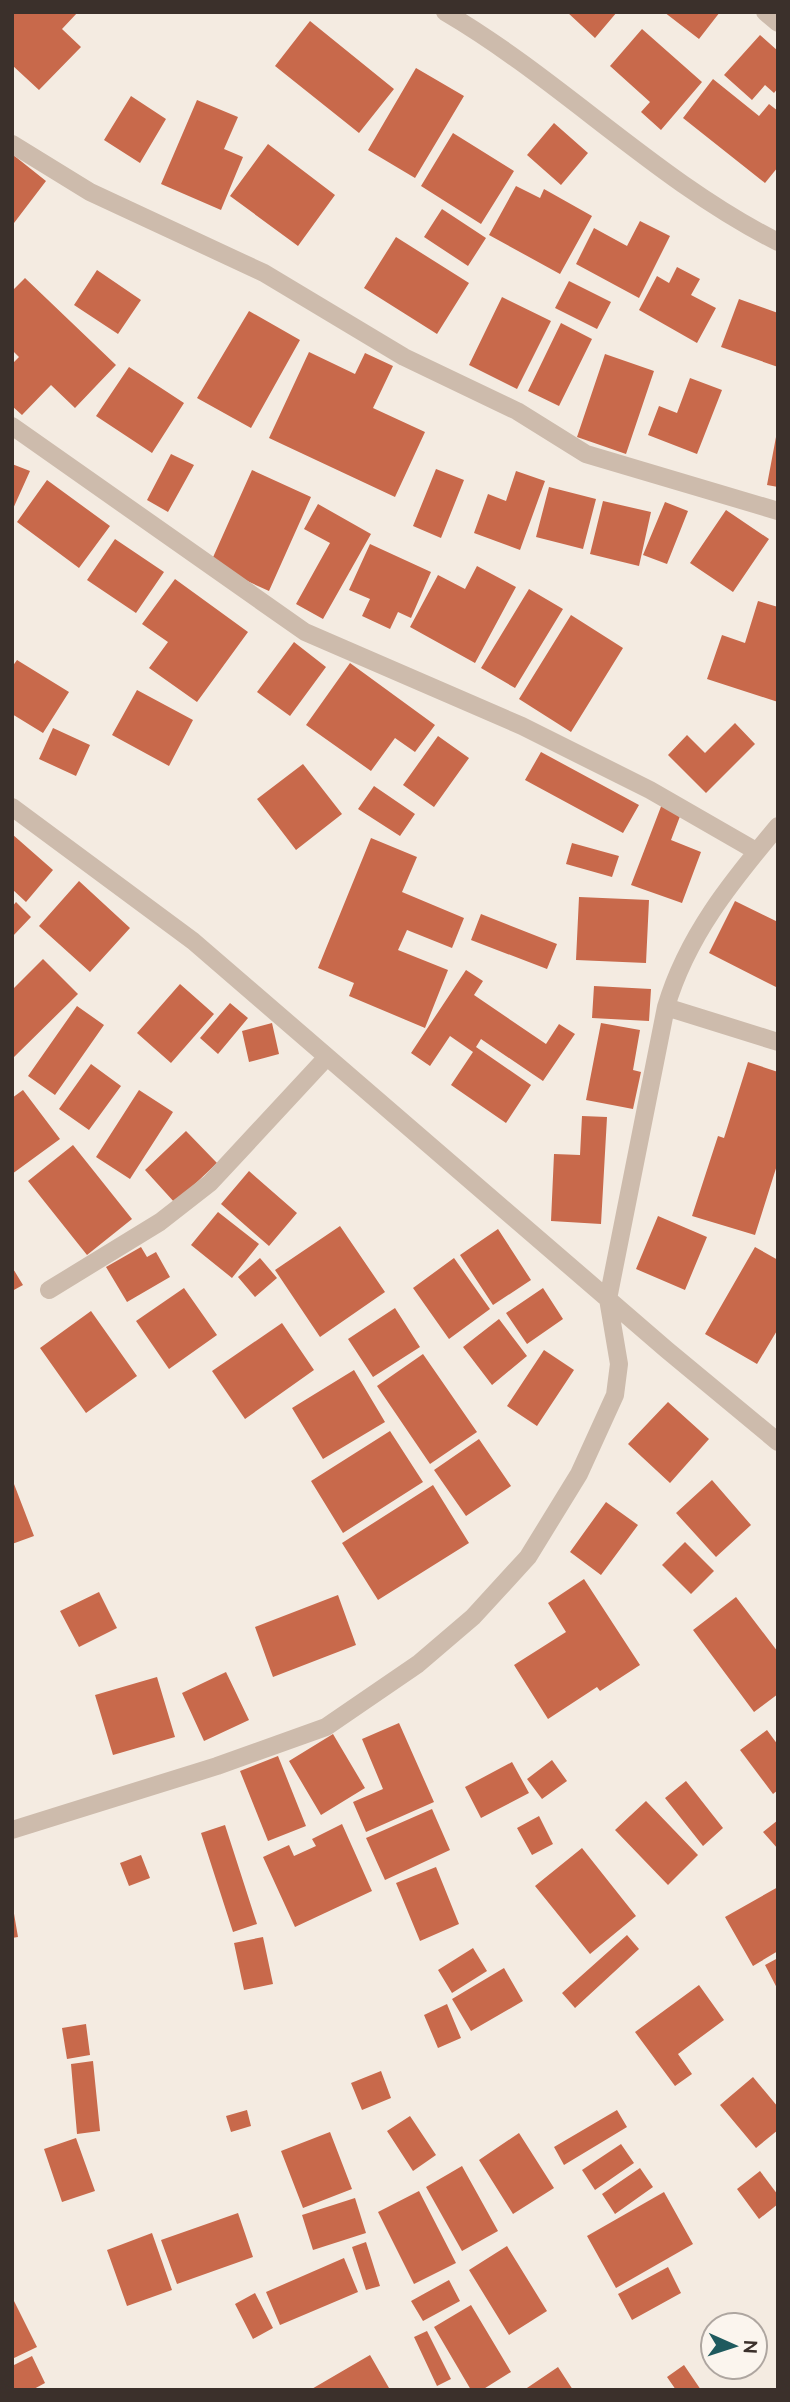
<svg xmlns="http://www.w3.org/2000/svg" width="790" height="2402" viewBox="0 0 790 2402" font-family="Ubuntu,sans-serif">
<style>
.building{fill:#c8694b}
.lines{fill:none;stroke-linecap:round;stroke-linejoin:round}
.minor{stroke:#cdbbac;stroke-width:18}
</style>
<rect width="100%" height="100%" fill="#f4ebe1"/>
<path class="building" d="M12,12H78L62,29L81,47L39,90L12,65Z
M567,12H617L595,38Z
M664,12H720L699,39Z
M310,21L394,89L359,133L275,66Z
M642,29L702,82L661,130L641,112L650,102L610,66Z
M760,35L778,51V88L774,93L765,85L752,100L724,75Z
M416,68L464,96L415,178L368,150Z
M713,79L759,116L769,104L778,111V167L765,183L683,118Z
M131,96L166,119L140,163L104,140Z
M197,100L238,117L224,149L243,157L221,210L161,184Z
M554,123L588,153L561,185L527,155Z
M453,133L514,171L481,224L421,186Z
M268,144L335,195L298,246L230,196Z
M12,154L46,181L14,223L12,221Z
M516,186L540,198L544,189L592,216L560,274L489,235Z
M442,209L486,238L468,266L424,237Z
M640,221L670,236L639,298L576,264L594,228L627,246Z
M396,237L469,283L437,334L364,288Z
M677,267L700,279L691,295L716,308L697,343L639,310L657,276L669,283Z
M97,270L141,300L118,334L74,305Z
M25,278L116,365L75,408L51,385L22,415L12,406V364L19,357L12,350V291Z
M569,281L611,302L597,329L555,308Z
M502,297L551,321L517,389L469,365Z
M739,299L778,313V367L721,347Z
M249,311L300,340L251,428L197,398Z
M561,323L592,339L559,406L528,391Z
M309,352L355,374L365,353L393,366L373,408L425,432L395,497L269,438Z
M605,354L654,371L626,454L577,437Z
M129,367L184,403L152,453L96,416Z
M690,378L722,390L697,454L648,435L659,406L677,413Z
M776,437L778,438V487L767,485Z
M171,454L194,465L168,512L147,500Z
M12,464L30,471L12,511Z
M436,469L464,480L441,538L413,526Z
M252,470L311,497L269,591L210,564Z
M516,471L545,481L520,550L474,533L488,494L506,501Z
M47,480L110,526L79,568L17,522Z
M549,487L596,499L583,549L536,537Z
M603,501L651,512L639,566L590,554Z
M665,502L688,511L667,564L643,555Z
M318,504L371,534L323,619L296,604L330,543L304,529Z
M726,510L769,539L733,592L690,563Z
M115,539L164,572L136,613L87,580Z
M370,544L431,572L411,618L398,612L390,629L362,616L370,599L349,590Z
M477,566L516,587L475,663L410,627L438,575L465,589Z
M175,579L248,632L197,702L149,668L168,642L142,624Z
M529,589L563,609L515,688L481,668Z
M758,601L778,607V702L707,679L722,635L745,643Z
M571,615L623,648L571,732L519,699Z
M294,642L326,667L290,716L257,692Z
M17,660L69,692L43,733L12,714V667Z
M350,663L435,725L415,752L395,738L371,771L306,725Z
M137,690L193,720L169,766L112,735Z
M735,723L755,744L706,793L668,755L687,735L705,753Z
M53,728L90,745L76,776L39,759Z
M438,736L469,758L434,807L403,785Z
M541,752L639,805L623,833L525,780Z
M303,764L342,814L296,850L257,799Z
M374,786L415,814L400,836L358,809Z
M662,804L682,811L671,840L701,852L682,903L631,885Z
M12,834L53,870L26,902L12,889Z
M371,838L417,857L402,892L464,918L452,948L407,930L398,950L448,970L425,1028L349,996L354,983L318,968Z
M572,843L619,856L612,877L566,864Z
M79,881L130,928L90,972L39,926Z
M579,897L649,900L646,963L576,960Z
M735,901L778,922V988L709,953Z
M16,902L31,917L12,937V907Z
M481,914L557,944L547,969L471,940Z
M43,959L78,994L12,1059V990Z
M466,970L483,981L474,995L546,1044L559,1024L575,1034L543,1081L481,1039L476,1047L531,1085L506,1123L451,1085L473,1052L450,1036L430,1066L411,1053Z
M180,984L214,1014L171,1063L137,1033Z
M594,986L651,989L649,1021L592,1018Z
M230,1003L248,1018L218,1054L200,1038Z
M77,1006L104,1025L55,1095L28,1076Z
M272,1023L279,1054L249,1062L242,1031Z
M601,1023L640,1030L633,1070L641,1072L633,1109L586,1100Z
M748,1062L778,1072V1162L755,1235L692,1216L718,1136L724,1138Z
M91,1064L121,1086L89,1130L59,1109Z
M23,1090L60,1139L12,1174V1098Z
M139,1090L173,1112L130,1179L96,1157Z
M582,1116L607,1117L601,1224L551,1221L554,1154L580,1155Z
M186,1131L217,1163L175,1203L145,1170Z
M73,1145L132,1219L87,1255L28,1181Z
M249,1171L297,1213L269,1246L221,1204Z
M218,1212L259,1244L232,1278L191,1245Z
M658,1216L707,1237L685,1290L636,1269Z
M340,1226L385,1292L320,1337L275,1270Z
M498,1229L531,1280L493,1305L460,1255Z
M141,1247L147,1257L156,1252L170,1277L127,1302L106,1267Z
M755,1247L778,1260V1329L757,1364L705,1334Z
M260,1258L277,1278L255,1297L238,1277Z
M454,1258L490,1309L449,1339L413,1288Z
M12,1267L23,1285L12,1291Z
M184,1288L217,1335L169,1369L136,1321Z
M543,1288L563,1319L527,1344L506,1313Z
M395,1308L420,1347L373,1377L348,1339Z
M91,1311L137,1376L86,1413L40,1348Z
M499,1319L527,1356L492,1385L463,1347Z
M282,1323L314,1370L245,1419L212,1371Z
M544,1350L574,1370L537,1426L507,1406Z
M423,1354L477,1432L430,1464L377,1386Z
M354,1370L385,1422L323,1459L292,1408Z
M668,1402L709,1439L670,1483L628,1444Z
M390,1431L423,1482L343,1533L311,1481Z
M479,1439L511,1486L466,1516L434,1470Z
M712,1480L751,1525L716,1557L676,1513Z
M14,1484L34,1536L12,1544V1485Z
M433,1485L469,1543L378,1600L342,1543Z
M606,1502L638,1525L601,1575L570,1552Z
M685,1542L714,1571L691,1594L662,1565Z
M584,1579L640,1665L600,1691L597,1687L548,1719L514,1665L566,1632L548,1603Z
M99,1592L117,1628L79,1647L60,1611Z
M338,1595L356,1645L273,1677L255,1627Z
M736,1597L778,1652V1694L754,1712L693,1630Z
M226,1672L249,1720L204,1741L182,1693Z
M157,1677L175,1737L113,1755L95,1695Z
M399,1723L434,1802L366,1832L353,1802L383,1789L362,1739Z
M767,1730L778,1745V1790L773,1794L740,1750Z
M333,1734L365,1788L321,1815L289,1761Z
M278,1756L306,1826L268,1841L240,1771Z
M552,1760L567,1781L542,1799L527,1779Z
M512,1762L529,1793L481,1818L465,1787Z
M686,1781L723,1828L703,1846L665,1798Z
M646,1801L698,1855L668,1885L615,1830Z
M432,1809L450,1850L385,1880L366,1838Z
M539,1816L553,1844L532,1855L517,1828Z
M778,1820V1849L763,1832Z
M342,1824L372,1891L295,1927L263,1857L289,1845L294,1856L316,1846L312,1839Z
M225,1825L257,1924L233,1932L201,1833Z
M582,1848L636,1916L590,1954L535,1886Z
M141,1855L150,1878L129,1886L120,1863Z
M436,1867L459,1924L420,1941L396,1883Z
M778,1887V1951L753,1966L725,1917Z
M12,1902L18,1937L12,1938Z
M627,1935L639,1949L575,2008L562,1993Z
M263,1937L273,1984L244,1990L234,1943Z
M473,1948L487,1971L452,1993L438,1970Z
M778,1958V1990L765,1965Z
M504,1968L523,2001L471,2031L452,1999Z
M699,1985L724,2020L678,2054L692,2074L675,2086L635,2032Z
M447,2004L461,2038L438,2048L424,2015Z
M86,2024L90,2055L67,2059L62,2028Z
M93,2061L100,2131L77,2134L71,2064Z
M381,2071L391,2098L362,2110L351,2083Z
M753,2077L778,2107V2130L756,2148L720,2105Z
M247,2110L251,2126L231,2132L226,2116Z
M617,2110L627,2127L564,2165L554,2147Z
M410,2116L436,2155L413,2171L387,2131Z
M330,2132L352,2189L303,2208L281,2151Z
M519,2133L554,2188L513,2214L479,2160Z
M76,2138L95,2191L62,2202L44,2149Z
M621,2144L634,2163L595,2190L582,2170Z
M462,2166L498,2231L462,2251L426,2187Z
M640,2168L653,2187L615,2214L602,2194Z
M760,2171L778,2195V2204L759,2219L737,2189Z
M419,2191L456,2263L414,2284L378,2212Z
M664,2192L693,2244L616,2288L587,2236Z
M355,2198L366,2233L313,2250L302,2215Z
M238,2213L253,2257L177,2284L161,2240Z
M152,2233L172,2290L127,2306L107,2250Z
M366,2242L380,2286L366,2290L352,2247Z
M507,2246L547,2311L509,2335L469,2270Z
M344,2258L358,2292L280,2325L266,2292Z
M668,2267L681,2293L632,2320L618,2294Z
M449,2280L460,2301L423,2321L411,2301Z
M255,2293L273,2328L253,2339L235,2304Z
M12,2297L37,2347L12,2359Z
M471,2305L511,2372L482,2390H471L434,2327Z
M427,2331L451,2379L437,2386L414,2337Z
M370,2355L389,2388L310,2390Z
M32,2356L45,2383L32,2390H12V2366Z
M684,2365L701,2390H676L667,2377Z
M558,2367L573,2390H524Z"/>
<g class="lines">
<path class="minor" d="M445,12C561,80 657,181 778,242
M765,12L778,23
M12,144L90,192L264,273L404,357L517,411L586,454L778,511
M12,426L305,632L522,726L650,790L756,851
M12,807L193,941L667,1350L778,1442
M666,1007L778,1042
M49,1290L160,1222L210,1183L327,1057
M12,1830L217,1766L326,1727L418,1664L473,1617L528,1557L579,1474L615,1395L619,1364L608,1299L666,1007C687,936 731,882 778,826"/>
</g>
<rect width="790" height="2402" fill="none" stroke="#3b302b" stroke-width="28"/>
<g transform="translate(734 2346) rotate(93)"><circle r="33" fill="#fbf5ee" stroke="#aea6a0" stroke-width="2"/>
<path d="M0-5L12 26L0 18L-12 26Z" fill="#1f5a5e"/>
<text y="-10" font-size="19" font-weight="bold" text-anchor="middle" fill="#3b302b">N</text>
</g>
</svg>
